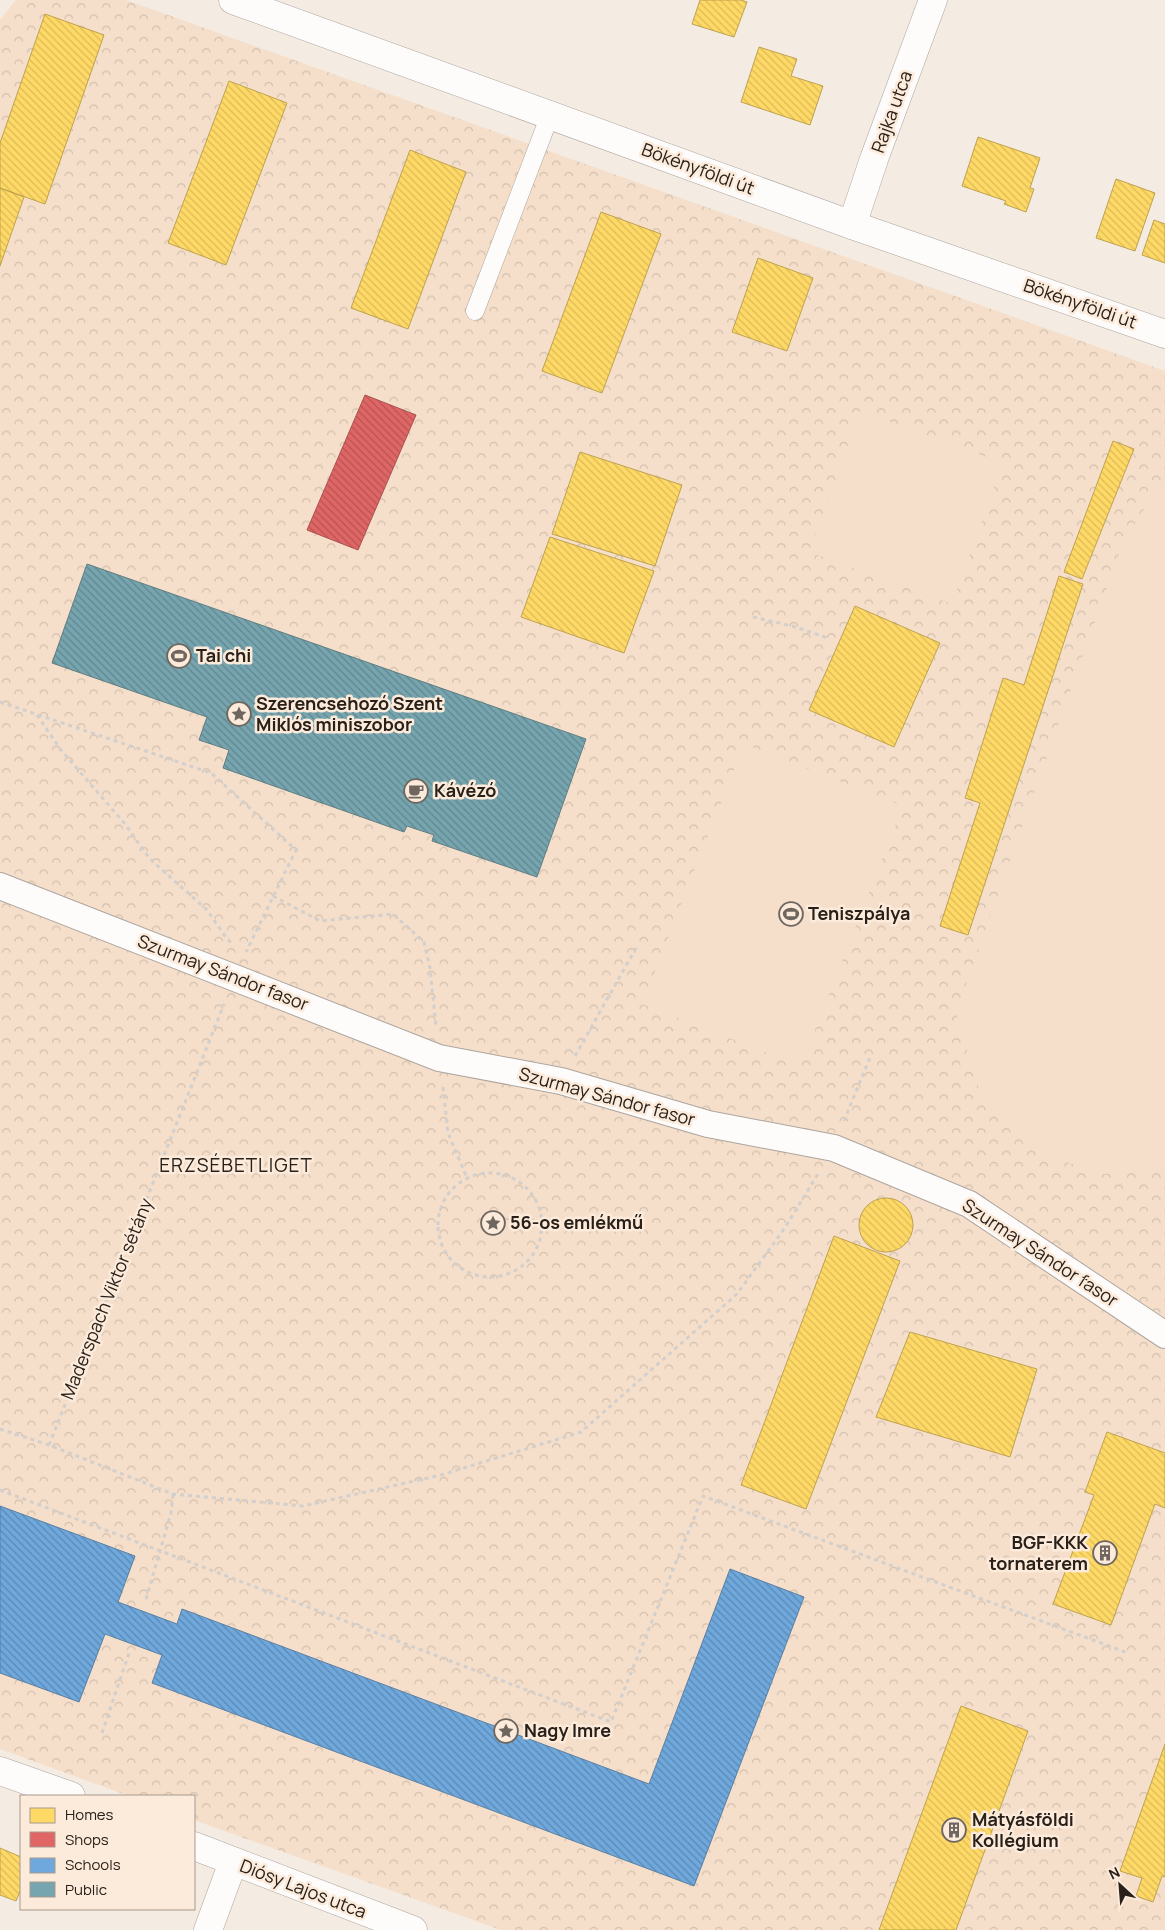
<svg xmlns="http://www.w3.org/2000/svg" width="1165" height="1930" viewBox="0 0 1165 1930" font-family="Manrope,sans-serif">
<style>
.forest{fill:url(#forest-crowns)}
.pitch{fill:#f5dfca}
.homes{fill:url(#homes-back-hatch);stroke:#bea24f}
.shops{fill:url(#shops-back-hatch);stroke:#a9514f}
.schools{fill:url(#schools-back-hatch);stroke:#5a7fa2}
.public{fill:url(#public-back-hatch);stroke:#5f7d82}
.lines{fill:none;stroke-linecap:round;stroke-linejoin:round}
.service-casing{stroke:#ada59e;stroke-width:19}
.pedestrian-casing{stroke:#ada59e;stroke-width:28}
.minor-casing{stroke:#ada59e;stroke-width:29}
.tertiary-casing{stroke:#ada59e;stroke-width:29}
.path{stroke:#d2cfcd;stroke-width:3;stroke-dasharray:4 4;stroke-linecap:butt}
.service{stroke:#fdfcfb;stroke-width:18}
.pedestrian{stroke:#fdfcfb;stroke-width:26}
.minor{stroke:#fdfcfb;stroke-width:28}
.tertiary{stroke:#fdfcfb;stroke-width:28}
.labels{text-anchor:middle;stroke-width:5;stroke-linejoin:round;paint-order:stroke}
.street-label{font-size:18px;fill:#282019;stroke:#fceada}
.poi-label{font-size:18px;font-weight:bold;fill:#282019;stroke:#fceada;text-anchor:start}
.neighbourhood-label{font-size:19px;letter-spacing:1px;fill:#282019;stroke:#fceada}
</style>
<defs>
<pattern id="forest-crowns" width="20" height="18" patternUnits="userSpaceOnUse" patternTransform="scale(1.25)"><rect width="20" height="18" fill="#f5dfca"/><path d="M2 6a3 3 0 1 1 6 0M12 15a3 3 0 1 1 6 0" fill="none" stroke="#d2bfad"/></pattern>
<pattern id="homes-back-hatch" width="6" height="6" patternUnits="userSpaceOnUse" patternTransform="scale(1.25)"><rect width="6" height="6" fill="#ffd966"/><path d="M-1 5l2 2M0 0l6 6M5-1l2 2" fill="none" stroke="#dbba58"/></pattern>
<pattern id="shops-back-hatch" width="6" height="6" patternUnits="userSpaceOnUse" patternTransform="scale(1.25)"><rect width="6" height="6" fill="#e06666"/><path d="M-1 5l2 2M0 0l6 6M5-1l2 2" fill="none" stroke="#b65453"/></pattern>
<pattern id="schools-back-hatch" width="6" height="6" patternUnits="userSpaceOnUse" patternTransform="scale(1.25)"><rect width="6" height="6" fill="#6fa8dc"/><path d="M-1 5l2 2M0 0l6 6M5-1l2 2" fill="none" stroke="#5b88b2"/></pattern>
<pattern id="public-back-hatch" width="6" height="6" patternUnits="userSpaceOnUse" patternTransform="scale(1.25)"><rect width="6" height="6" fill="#76a5af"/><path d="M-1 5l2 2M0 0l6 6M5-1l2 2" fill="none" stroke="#61868e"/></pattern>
</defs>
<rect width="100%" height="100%" fill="#f4ebe2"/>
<path class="forest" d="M16,0H126L1165,371V1930H501L194,1820V1796H129L0,1749V20Z"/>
<path class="pitch" d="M860,411L1003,463L952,604L809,552Z
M1165,480V1172L1101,1174L1031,1150L982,1100L956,1013L1123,543L1160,484Z
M744,744L903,806L801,1066L642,1004Z"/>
<path class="homes" d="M700,0H741L747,2L734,37L692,24Z
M45,14L104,35L45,204L0,188V143Z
M759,47L797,59L791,76L823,86L810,125L741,102Z
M229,81L287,103L226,265L168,243Z
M978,137L1040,158L1030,188L1034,189L1026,212L1004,204L1006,201L962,186Z
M410,150L466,172L408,329L351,308Z
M1116,179L1155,193L1135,251L1096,238Z
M0,188L24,197L0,266Z
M601,212L661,234L602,393L542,371Z
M1154,220L1165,224V263L1142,255Z
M758,258L813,278L787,351L732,332Z
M1113,441L1134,449L1082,579L1064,572Z
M580,452L682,485L655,566L552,534Z
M550,537L654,571L624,653L521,617Z
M1059,576L1083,584L968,935L940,926L980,803L965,798L1003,678L1024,685Z
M855,606L940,643L894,747L809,710Z
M859 1225a27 27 0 1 1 54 0a27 27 0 1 1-54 0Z
M834,1236L900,1261L806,1509L741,1485Z
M910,1332L1037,1369L1010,1457L876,1417Z
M1107,1432L1165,1453V1508L1155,1504L1111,1625L1053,1604L1094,1495L1085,1492Z
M961,1706L1028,1731L956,1930H879Z
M1165,1744V1877L1162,1876L1153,1902L1136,1896L1142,1878L1120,1871Z
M0,1848L21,1857V1889L16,1901L0,1895Z"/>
<path class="shops" d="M365,395L416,415L358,550L307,530Z"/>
<path class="schools" d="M0,1506L135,1556L118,1602L177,1624L182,1609L649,1784L730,1569L804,1597L694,1886L152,1683L162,1655L105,1634L79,1702L0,1673Z"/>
<path class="public" d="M87,564L586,739L537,877L432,841L434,835L407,826L404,832L223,768L229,750L199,740L207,717L52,663Z"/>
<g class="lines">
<g class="service-casing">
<path id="service" d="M475,311L550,115"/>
</g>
<g class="pedestrian-casing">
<path id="pedestrian" d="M0,886L439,1058L561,1081L708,1124L834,1148L969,1204L1165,1335"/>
</g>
<g class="minor-casing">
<path id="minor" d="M852,225L874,159L933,0
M0,1771L71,1796
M194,1846L413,1930
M208,1930L233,1862"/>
</g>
<g class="tertiary-casing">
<path id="tertiary" d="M233,0L852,225L1165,334"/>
</g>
<path class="path" d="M753,617L792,626L828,638
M0,702L211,773L296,850L246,952
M37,715L61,750L125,824L150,859L207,910L225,936L233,945
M273,896L320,921L393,914L424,942L430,968L436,1026
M575,1056L636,948
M443,1087L448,1133L467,1178
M844,1121L871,1055
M438 1225a52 52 0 1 1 104 0a52 52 0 1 1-104 0Z
M0,1429L49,1445L173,1494L303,1506L441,1475L581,1432L737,1294L784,1229L818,1174
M49,1445L224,1004
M0,1490L611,1722L703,1496L1128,1653
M146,1599L171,1513L173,1494
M102,1733L130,1650"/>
<use href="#service" class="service"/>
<use href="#pedestrian" class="pedestrian"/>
<use href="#minor" class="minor"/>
<use href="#tertiary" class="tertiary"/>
</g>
<defs>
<g id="stadium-ring" transform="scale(1.25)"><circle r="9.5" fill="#fceada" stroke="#6f675f" stroke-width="1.5"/><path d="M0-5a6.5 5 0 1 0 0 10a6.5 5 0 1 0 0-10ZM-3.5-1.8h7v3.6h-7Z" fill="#6f675f"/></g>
<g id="sight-ring" transform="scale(1.25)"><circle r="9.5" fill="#fceada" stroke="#6f675f" stroke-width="1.5"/><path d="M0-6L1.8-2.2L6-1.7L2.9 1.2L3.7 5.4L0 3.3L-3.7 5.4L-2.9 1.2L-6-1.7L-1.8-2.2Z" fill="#6f675f"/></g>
<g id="cafe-ring" transform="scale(1.25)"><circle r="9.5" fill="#fceada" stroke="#6f675f" stroke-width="1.5"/><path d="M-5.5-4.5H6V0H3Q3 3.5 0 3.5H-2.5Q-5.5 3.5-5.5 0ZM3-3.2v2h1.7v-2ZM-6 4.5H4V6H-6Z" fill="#6f675f"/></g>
<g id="building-ring" transform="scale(1.25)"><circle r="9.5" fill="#fceada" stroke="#6f675f" stroke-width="1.5"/><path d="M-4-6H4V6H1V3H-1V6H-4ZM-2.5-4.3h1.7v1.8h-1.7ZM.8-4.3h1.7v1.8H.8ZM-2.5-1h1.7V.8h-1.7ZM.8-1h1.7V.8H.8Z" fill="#6f675f"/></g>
</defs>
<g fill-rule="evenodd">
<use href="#stadium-ring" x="179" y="656"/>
<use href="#sight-ring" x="239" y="714"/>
<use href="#cafe-ring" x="416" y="791"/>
<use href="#stadium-ring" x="791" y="914"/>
<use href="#sight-ring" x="493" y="1223"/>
<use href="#building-ring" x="1105" y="1553"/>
<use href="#sight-ring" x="506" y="1731"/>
<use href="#building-ring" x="954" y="1830"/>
</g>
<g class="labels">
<g class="street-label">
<text transform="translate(892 112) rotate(-70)" y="6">Rajka utca</text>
<text transform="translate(698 169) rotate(20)" y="6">Bökényföldi út</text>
<text transform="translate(1080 304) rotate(19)" y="6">Bökényföldi út</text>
<text transform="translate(223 973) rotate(21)" y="6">Szurmay Sándor fasor</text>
<text transform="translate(607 1097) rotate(15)" y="6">Szurmay Sándor fasor</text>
<text transform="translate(1040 1253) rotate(33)" y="6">Szurmay Sándor fasor</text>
<text transform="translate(107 1299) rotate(-68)" y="6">Maderspach Viktor sétány</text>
<text transform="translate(303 1889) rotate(21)" y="6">Diósy Lajos utca</text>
</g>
<g class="poi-label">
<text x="196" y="662">Tai chi</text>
<text x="256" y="710">Szerencsehozó Szent<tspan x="256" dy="21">Miklós miniszobor</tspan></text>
<text x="434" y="797">Kávézó</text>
<text x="808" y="920">Teniszpálya</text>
<text x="510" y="1229">56-os emlékmű</text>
<text x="1088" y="1549" text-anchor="end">BGF-KKK<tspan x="1088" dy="21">tornaterem</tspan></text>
<text x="524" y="1737">Nagy Imre</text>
<text x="972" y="1826">Mátyásföldi<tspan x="972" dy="21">Kollégium</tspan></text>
</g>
<g class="neighbourhood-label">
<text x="236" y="1172">ERZSÉBETLIGET</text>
</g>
</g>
<rect x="20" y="1795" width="175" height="115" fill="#fceada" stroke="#a7998d"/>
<rect x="30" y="1808" width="25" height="15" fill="#ffd966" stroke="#a7998d"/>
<text x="65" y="1820" font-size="15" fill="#282019">Homes</text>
<rect x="30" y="1832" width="25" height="15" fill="#e06666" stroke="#a7998d"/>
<text x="65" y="1845" font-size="15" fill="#282019">Shops</text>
<rect x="30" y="1858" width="25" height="15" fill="#6fa8dc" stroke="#a7998d"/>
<text x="65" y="1870" font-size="15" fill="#282019">Schools</text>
<rect x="30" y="1882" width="25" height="15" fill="#76a5af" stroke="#a7998d"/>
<text x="65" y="1895" font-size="15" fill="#282019">Public</text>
<g transform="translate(1120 1885) rotate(334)" stroke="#fceada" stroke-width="4" paint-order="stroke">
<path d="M0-4L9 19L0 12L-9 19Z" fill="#282019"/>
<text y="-8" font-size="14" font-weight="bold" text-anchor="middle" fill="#282019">N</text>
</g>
</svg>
